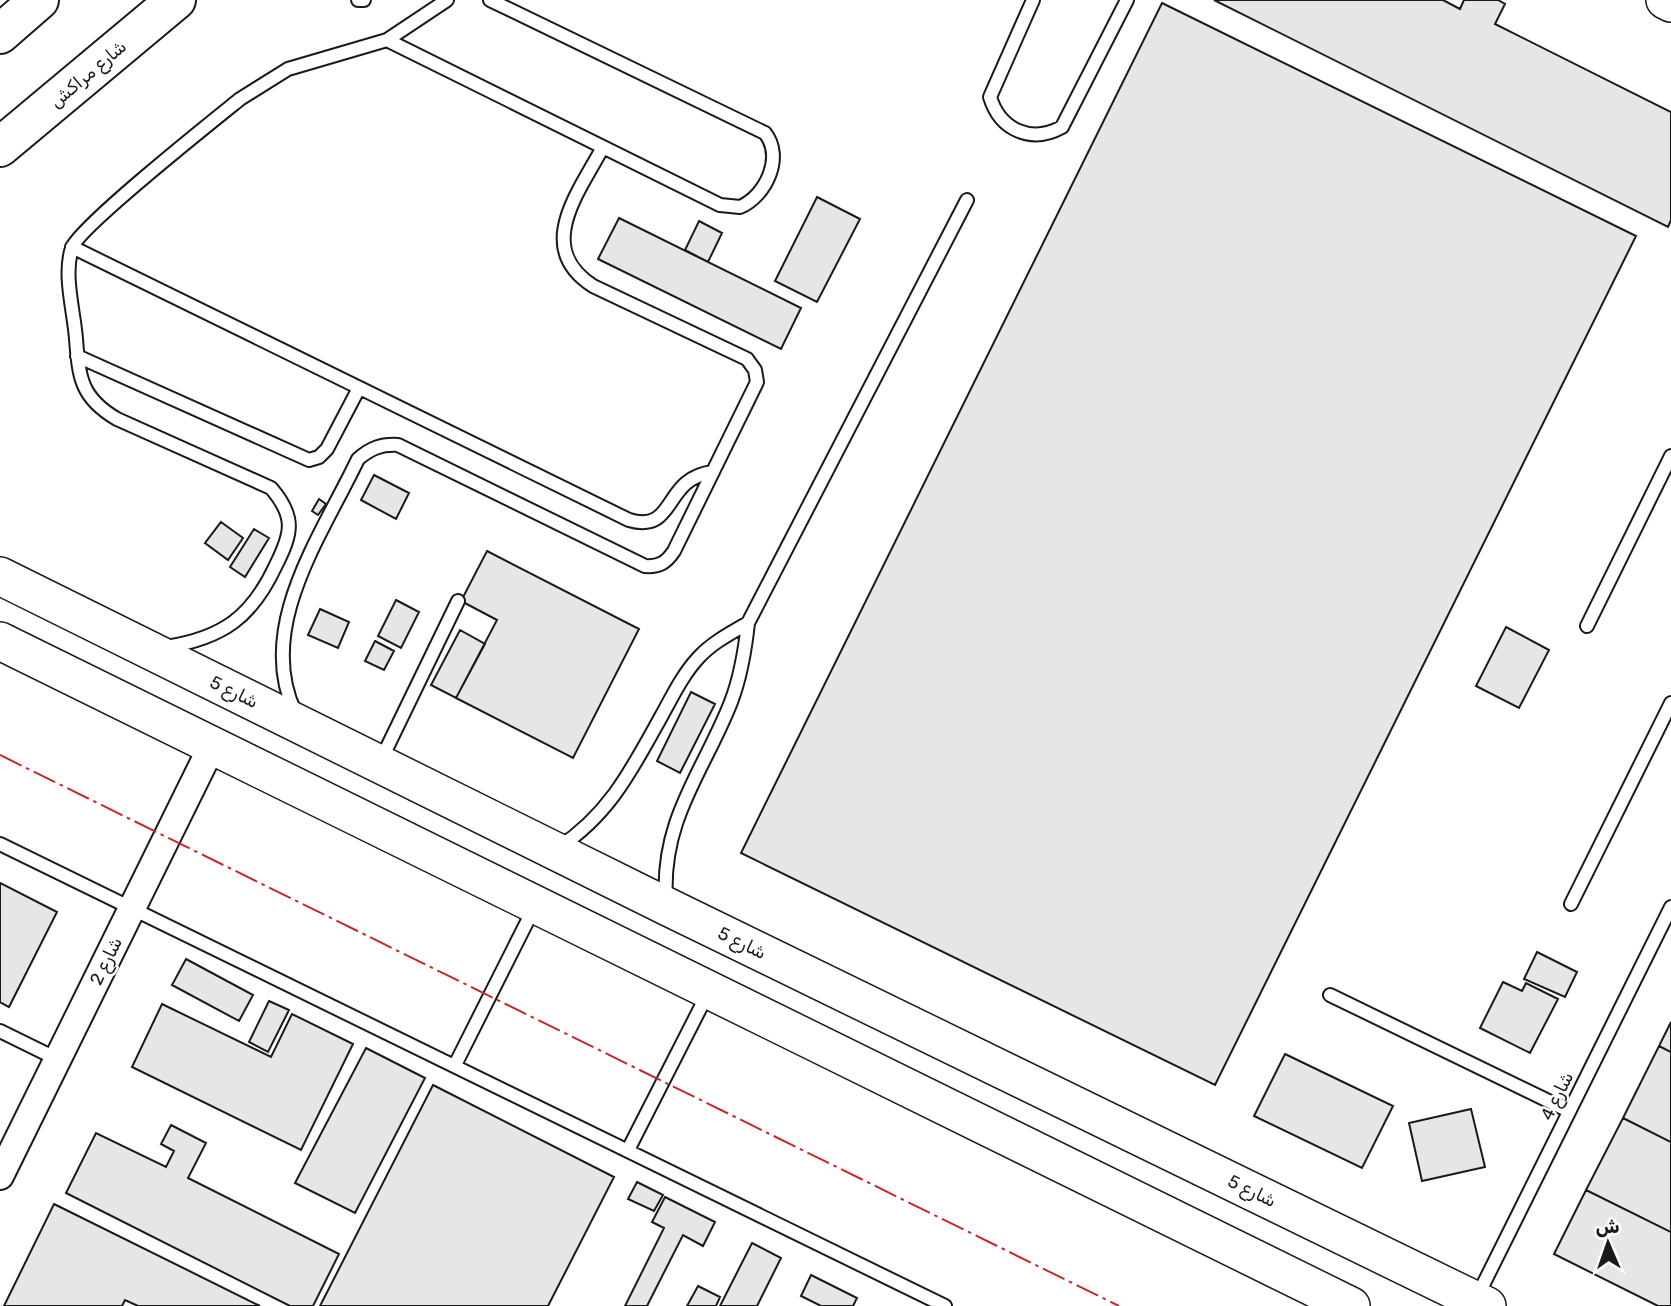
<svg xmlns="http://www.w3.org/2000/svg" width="1671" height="1306" viewBox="0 0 1671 1306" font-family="Rubik,'Noto Sans Arabic',sans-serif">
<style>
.building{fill:#e6e6e6;stroke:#1a1a1a;stroke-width:2}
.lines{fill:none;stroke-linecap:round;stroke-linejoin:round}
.lane-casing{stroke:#1a1a1a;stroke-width:16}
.street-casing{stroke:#1a1a1a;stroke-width:30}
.secondary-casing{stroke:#1a1a1a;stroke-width:40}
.primary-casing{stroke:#1a1a1a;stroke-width:42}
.lane{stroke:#fff;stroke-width:12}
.street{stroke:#fff;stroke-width:26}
.secondary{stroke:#fff;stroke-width:37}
.primary{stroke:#fff;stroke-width:38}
.power{stroke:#c62828;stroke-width:2;stroke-dasharray:24 5 3.5 5;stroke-linecap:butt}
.labels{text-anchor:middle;stroke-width:5;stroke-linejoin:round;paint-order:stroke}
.street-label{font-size:18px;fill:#1a1a1a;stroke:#fff}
</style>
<rect width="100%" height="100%" fill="#fff"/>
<path class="building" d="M1214,0H1443L1460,9L1464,0H1498L1505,4L1495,24L1671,112V220L1668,227Z
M1162,3L1636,236L1215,1085L741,853Z
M817,197L860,219L817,302L775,281Z
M619,218L801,308L781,349L598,259Z
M699,221L722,233L708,262L685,250Z
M374,475L409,493L396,519L361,500Z
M319,499L326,504L318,515L312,511Z
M221,522L243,538L228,560L205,543Z
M254,529L269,538L245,577L230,567Z
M487,551L639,629L573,758L456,698L497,620L461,601Z
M396,600L419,612L401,648L378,636Z
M320,609L349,622L338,648L308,635Z
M1506,627L1549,650L1519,708L1476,686Z
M460,630L485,644L456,698L431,685Z
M375,641L394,651L384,670L365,661Z
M691,692L715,704L680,773L657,761Z
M0,883L57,912L9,1007L0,1002Z
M1537,952L1577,972L1565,997L1524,979Z
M186,959L253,995L239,1021L172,985Z
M1503,982L1522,991L1526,983L1558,999L1530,1053L1480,1028Z
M269,1001L289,1010L268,1052L249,1042Z
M162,1004L271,1057L292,1014L353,1044L301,1150L132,1067Z
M1671,1022V1052L1659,1046Z
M1659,1046L1671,1052V1142L1623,1118Z
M366,1048L425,1078L355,1213L295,1183Z
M1285,1054L1393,1106L1362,1168L1254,1116Z
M433,1085L614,1177L548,1306H320Z
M1471,1109L1485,1167L1422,1181L1409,1123Z
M1623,1118L1671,1142V1232L1586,1190Z
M171,1125L206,1143L188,1178L339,1254L313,1306H290L66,1193L96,1133L166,1167L174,1151L161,1144Z
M637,1182L663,1195L654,1211L628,1199Z
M1586,1190L1671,1232V1306H1658L1554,1254Z
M665,1197L715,1222L703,1246L683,1235L647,1306H625L664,1228L652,1222Z
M54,1204L260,1306H138L125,1300L122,1306H4Z
M752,1243L781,1258L757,1306H720Z
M811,1275L857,1298L853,1306H821L801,1296Z
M698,1286L720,1297L716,1306H687Z"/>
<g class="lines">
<g class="lane-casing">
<path id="lane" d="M358,0H364
M1033,0L990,97C1000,130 1031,144 1062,127L1127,0
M387,40L720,205L740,207C766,196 784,157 765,133L490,0
M72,247L629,520C677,534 662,478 713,472
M77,356L309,460L319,457L327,449L359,388
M1587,626L1671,456
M166,647C223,638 252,617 276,565C292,533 296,517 271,488L117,419C81,398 79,378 76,339C74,311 63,275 72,248C78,228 214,120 240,99L288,69L387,40L447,0
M295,712C255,627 322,535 358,459C371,448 381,444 398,445L645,566C659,567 666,563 674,551L757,382L755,370L747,359L593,286C534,248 578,193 603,147
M380,762L458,601
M0,844L945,1306
M558,848C610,814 632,769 662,715C673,695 683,674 699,657C713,642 731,633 748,623
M666,899C661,819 704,771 731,702C741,676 745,651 748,623L967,200
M1571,904L1671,703
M1330,995L1569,1111
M0,1031L57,1059
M455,1065L535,906
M628,1150L709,991
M1477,1297L1671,907"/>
</g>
<g class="street-casing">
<path id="street" d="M0,1176L212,746"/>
</g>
<g class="secondary-casing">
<path id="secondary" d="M1665,0L1671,3
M0,576L666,906L1487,1306
M0,641L1351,1306"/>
</g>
<g class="primary-casing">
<path id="primary" d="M0,34L39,0
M0,147L176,0"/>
</g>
<use href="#lane" class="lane"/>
<use href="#street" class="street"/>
<use href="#secondary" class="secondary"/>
<use href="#primary" class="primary"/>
<path class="power" d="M0,755L1119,1306"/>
</g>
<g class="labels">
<g class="street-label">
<text transform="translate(88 74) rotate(-40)" y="6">شارع مراكش</text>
<text transform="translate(234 692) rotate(26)" y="6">شارع 5</text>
<text transform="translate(742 943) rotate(26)" y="6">شارع 5</text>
<text transform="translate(106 961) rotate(-64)" y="6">شارع 2</text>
<text transform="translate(1557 1096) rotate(-64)" y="6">شارع 4</text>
<text transform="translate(1252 1191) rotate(26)" y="6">شارع 5</text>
</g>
</g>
<g transform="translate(1608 1243) rotate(358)" stroke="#ffffff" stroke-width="5" paint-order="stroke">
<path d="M0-5L12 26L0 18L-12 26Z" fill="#1a1a1a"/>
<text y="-10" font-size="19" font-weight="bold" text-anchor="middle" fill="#1a1a1a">ش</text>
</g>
</svg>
